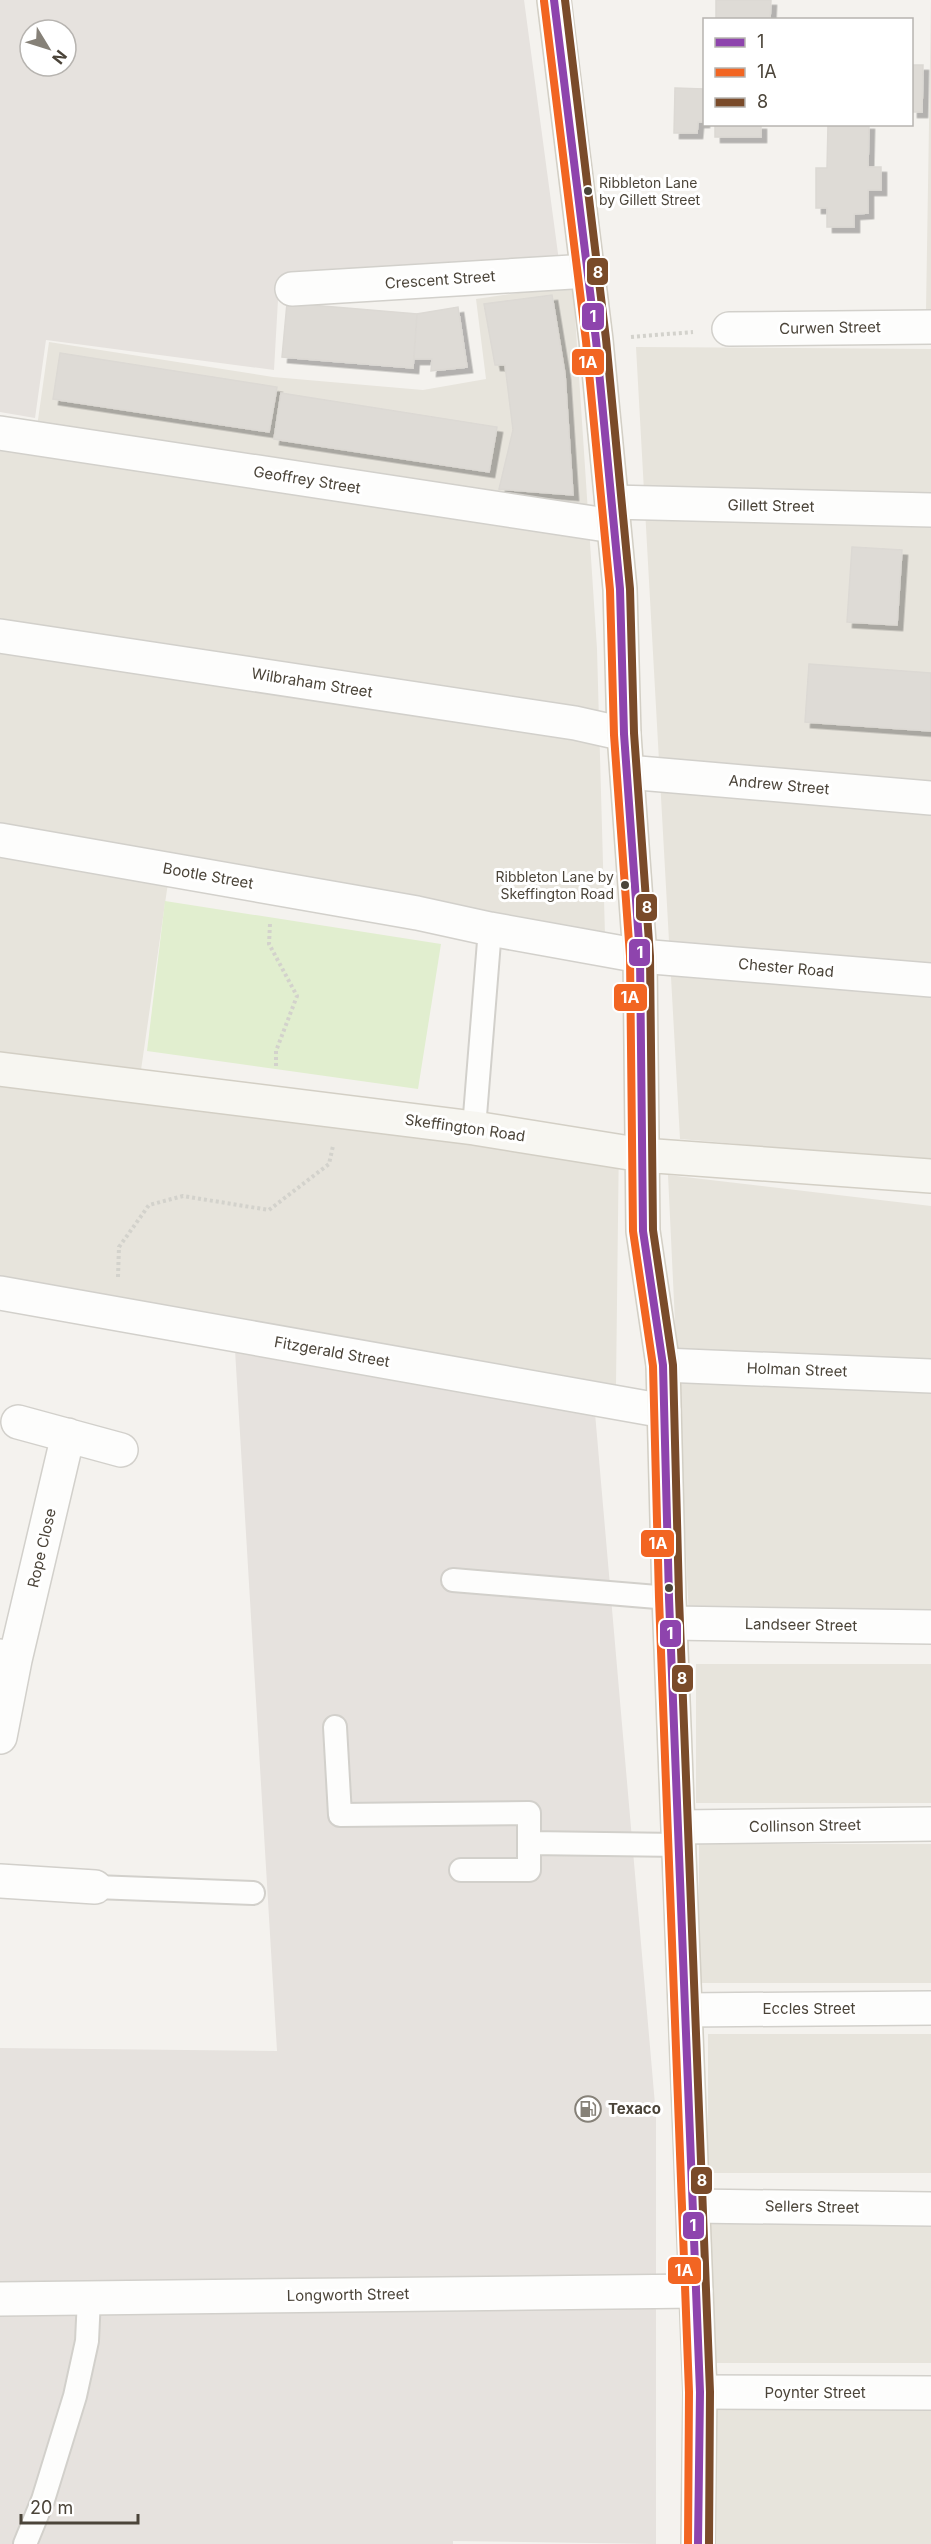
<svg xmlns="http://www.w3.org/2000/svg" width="931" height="2544" viewBox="0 0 931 2544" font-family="Inter,sans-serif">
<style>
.residential{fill:#e7e4dc}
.industrial{fill:#e6e2de;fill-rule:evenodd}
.green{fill:#e1eecf}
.building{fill:#dedbd6;stroke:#dcd9d4;stroke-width:1.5;filter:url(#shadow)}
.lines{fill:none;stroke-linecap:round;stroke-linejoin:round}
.lane-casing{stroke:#d2d0cb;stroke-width:26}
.street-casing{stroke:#d2d0cb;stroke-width:36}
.secondary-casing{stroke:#d3cfc5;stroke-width:36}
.path{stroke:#d3d2cc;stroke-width:4;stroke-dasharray:3 3;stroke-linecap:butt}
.lane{stroke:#fdfdfc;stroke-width:22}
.street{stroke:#fdfdfc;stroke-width:33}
.secondary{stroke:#f7f6f1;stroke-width:33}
.bus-1-casing{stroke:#fff;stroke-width:12}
.bus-2-casing{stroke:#fff;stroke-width:12}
.bus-3-casing{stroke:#fff;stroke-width:12}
.bus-1{stroke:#8e44ad;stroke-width:8}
.bus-2{stroke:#f26522;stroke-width:8}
.bus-3{stroke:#7a4b2a;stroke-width:8}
.bus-dot{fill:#4b4439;stroke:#fff;stroke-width:2}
.labels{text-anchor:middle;stroke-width:6;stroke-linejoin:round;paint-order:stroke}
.bus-label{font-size:14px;fill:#4b4439;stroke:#fff;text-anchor:start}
.street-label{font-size:15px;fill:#4b4439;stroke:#fff}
.poi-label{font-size:15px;font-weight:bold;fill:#4b4439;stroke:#fff;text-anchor:start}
.line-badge{stroke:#fff;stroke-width:2}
.badge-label{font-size:16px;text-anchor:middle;font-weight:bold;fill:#fff}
</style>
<defs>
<filter id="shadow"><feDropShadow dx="5.5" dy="5.5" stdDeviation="0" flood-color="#0004"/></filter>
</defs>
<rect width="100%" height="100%" fill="#f4f2ee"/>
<path class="residential" d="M931,0V311H926Z
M573,285L597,649L605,935L171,862L140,1077L619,1137L616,1386L0,1279V438L35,441L49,342L273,377L423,390L486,379L476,299Z
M636,347L931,349V1161L680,1139Z
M668,1175L931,1206V1622L689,1618Z
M696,1664H931V1803H696Z
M699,1844H931V1983H699Z
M708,2034H931V2173H708Z
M710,2224H931V2363H710Z
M716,2410H931V2544H715Z"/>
<path class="industrial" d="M0,0H524L559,261L279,282L274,370L46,340L35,418L0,412ZM30,30H66V66H30Z
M235,1350L595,1413L656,2116V2544L453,2541V2544H0V2048L277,2051Z"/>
<path class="green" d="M165,901L441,944L418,1089L147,1051Z"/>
<path class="building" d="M716,0H771L770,20H716Z
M912,65H923L922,112H912Z
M675,88L704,89V122H698L697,133H674Z
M715,124H761V137H715Z
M828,124H869L868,167H881V190H868V213L854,214V227H827V208H816V168H827Z
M552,295L565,374L573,495L499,489L513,430L505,365H495L484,304Z
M287,303L417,314L413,368L282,357Z
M458,307L467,367L431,371L432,359H414L417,314Z
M60,353L277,387L269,432L53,399Z
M281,393L497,427L489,472L274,439Z
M852,547L902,550L897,625L847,622Z
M809,664L931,673V731L805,722Z"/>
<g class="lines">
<g class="lane-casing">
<path id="lane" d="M474,1128L490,929
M453,1580L669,1598
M335,1727L340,1815L529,1813V1843
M461,1870H529V1843L680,1845
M95,1887L253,1893
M25,2544L43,2500L75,2396L87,2341L89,2298"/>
</g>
<g class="street-casing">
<path id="street" d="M292,289L588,271
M729,329L931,327
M0,433L613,526
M612,502L931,510
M0,636L575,723L624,734
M627,772L931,798
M0,840L417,913L490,929L640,956L931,980
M0,1293L664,1411
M663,1365L931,1376
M18,1422L121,1450
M672,1623L931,1627
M0,1656L15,1660L68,1435
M0,1737L15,1660
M679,1827L931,1824
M0,1881L95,1887
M686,2010L931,2008
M693,2206L931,2209
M0,2299L696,2291
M700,2392L931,2393"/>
</g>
<g class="secondary-casing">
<path id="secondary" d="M554,0L596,340L620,589L624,734L640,956L643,1231L663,1365L669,1598L700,2392L698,2544
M0,1069L474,1128L642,1155L931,1176"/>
</g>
<path class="path" d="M631,337L693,332
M270,924L269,944L297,996L276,1051V1067
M118,1277L119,1247L149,1205L183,1196L269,1210L329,1164L333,1146"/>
<use href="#lane" class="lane"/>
<use href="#street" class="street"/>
<use href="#secondary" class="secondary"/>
<g class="bus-1-casing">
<path id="bus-1" d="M554,0L596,340L620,589L624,734L640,956L643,1231L663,1365L669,1598L700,2392L698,2544"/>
</g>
<g class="bus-2-casing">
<path id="bus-2" d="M544,1L586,341L610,590L614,735L630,956L633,1231L653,1366L659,1598L689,2392L688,2544"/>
</g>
<g class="bus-3-casing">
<path id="bus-3" d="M565,0L606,339L630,589L634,733L650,956L653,1230L673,1365L679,1598L710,2392L709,2544"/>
</g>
<use href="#bus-1" class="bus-1"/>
<use href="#bus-2" class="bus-2"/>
<use href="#bus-3" class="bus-3"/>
</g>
<defs>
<g id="fuel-ring" transform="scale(1.35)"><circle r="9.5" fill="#fff" stroke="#868178" stroke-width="1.5"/><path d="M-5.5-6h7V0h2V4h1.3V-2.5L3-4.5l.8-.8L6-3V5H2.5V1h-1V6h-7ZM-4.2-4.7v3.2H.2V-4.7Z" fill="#868178"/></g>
</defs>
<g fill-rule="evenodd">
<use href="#fuel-ring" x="588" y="2109"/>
</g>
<g class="bus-dot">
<circle cx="588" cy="191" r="5"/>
<circle cx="625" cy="885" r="5"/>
<circle cx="669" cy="1588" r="5"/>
</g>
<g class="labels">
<g class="bus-label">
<text x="599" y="188">Ribbleton Lane<tspan x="599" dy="17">by Gillett Street</tspan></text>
<text x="614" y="882" text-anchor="end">Ribbleton Lane by<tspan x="614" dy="17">Skeffington Road</tspan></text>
</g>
<g class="street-label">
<text transform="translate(440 280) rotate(-4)" y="5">Crescent Street</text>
<text transform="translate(830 328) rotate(-1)" y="5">Curwen Street</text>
<text transform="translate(307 480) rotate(9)" y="5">Geoffrey Street</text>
<text transform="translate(771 506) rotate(1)" y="5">Gillett Street</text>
<text transform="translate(312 683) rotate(9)" y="5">Wilbraham Street</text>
<text transform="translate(779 785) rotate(5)" y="5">Andrew Street</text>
<text transform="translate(208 876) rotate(10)" y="5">Bootle Street</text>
<text transform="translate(786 968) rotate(5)" y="5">Chester Road</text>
<text transform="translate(465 1128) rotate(8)" y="5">Skeffington Road</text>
<text transform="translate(332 1352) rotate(10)" y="5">Fitzgerald Street</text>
<text transform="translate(797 1370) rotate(2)" y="5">Holman Street</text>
<text transform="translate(42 1548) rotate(-77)" y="5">Rope Close</text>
<text transform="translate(801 1625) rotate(1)" y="5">Landseer Street</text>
<text transform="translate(805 1826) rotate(-1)" y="5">Collinson Street</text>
<text x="809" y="2014">Eccles Street</text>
<text transform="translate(812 2207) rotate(1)" y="5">Sellers Street</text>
<text transform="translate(348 2295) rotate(-1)" y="5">Longworth Street</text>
<text x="815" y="2398">Poynter Street</text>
</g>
<g class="poi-label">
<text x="608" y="2114">Texaco</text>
</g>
</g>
<g class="line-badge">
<rect x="586" y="257" width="23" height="29" rx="6" fill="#7a4b2a"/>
<rect x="581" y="302" width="24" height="29" rx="6" fill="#8e44ad"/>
<rect x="571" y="348" width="34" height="28" rx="6" fill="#f26522"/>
<rect x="635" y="893" width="23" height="29" rx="6" fill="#7a4b2a"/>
<rect x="628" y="938" width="23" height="29" rx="6" fill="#8e44ad"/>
<rect x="613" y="983" width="35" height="29" rx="6" fill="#f26522"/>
<rect x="640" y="1529" width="35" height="29" rx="6" fill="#f26522"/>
<rect x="659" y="1619" width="23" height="29" rx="6" fill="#8e44ad"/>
<rect x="671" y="1664" width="23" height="29" rx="6" fill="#7a4b2a"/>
<rect x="690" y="2166" width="23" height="29" rx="6" fill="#7a4b2a"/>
<rect x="682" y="2211" width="23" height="29" rx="6" fill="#8e44ad"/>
<rect x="667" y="2256" width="35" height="29" rx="6" fill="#f26522"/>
</g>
<g class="badge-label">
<text x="598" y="278">8</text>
<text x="593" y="322">1</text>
<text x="588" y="368">1A</text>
<text x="647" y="913">8</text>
<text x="640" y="958">1</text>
<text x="630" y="1003">1A</text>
<text x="658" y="1549">1A</text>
<text x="670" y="1639">1</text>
<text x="682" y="1684">8</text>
<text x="702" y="2186">8</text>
<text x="693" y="2231">1</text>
<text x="684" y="2276">1A</text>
</g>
<rect x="703" y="18" width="210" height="108" fill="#ffffff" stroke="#b7b4b0" stroke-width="1.5"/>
<rect x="715" y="38" width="30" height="9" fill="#8e44ad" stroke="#b7b4b0" stroke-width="1.5"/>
<text x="757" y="48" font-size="18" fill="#4b4439">1</text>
<rect x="715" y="68" width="30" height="9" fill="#f26522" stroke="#b7b4b0" stroke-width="1.5"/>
<text x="757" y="78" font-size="18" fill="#4b4439">1A</text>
<rect x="715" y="98" width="30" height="9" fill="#7a4b2a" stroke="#b7b4b0" stroke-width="1.5"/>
<text x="757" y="108" font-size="18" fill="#4b4439">8</text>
<g transform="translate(48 48) rotate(128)"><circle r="28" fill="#ffffff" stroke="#b7b4b0" stroke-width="1.5"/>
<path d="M0-4.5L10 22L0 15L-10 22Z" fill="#868178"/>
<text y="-9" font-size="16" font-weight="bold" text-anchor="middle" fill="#4b4439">N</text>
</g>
<path d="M21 2514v9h117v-9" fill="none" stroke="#4b4439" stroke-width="3"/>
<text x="30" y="2514" font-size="18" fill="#4b4439" stroke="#ffffff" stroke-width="4.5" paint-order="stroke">20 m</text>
</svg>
